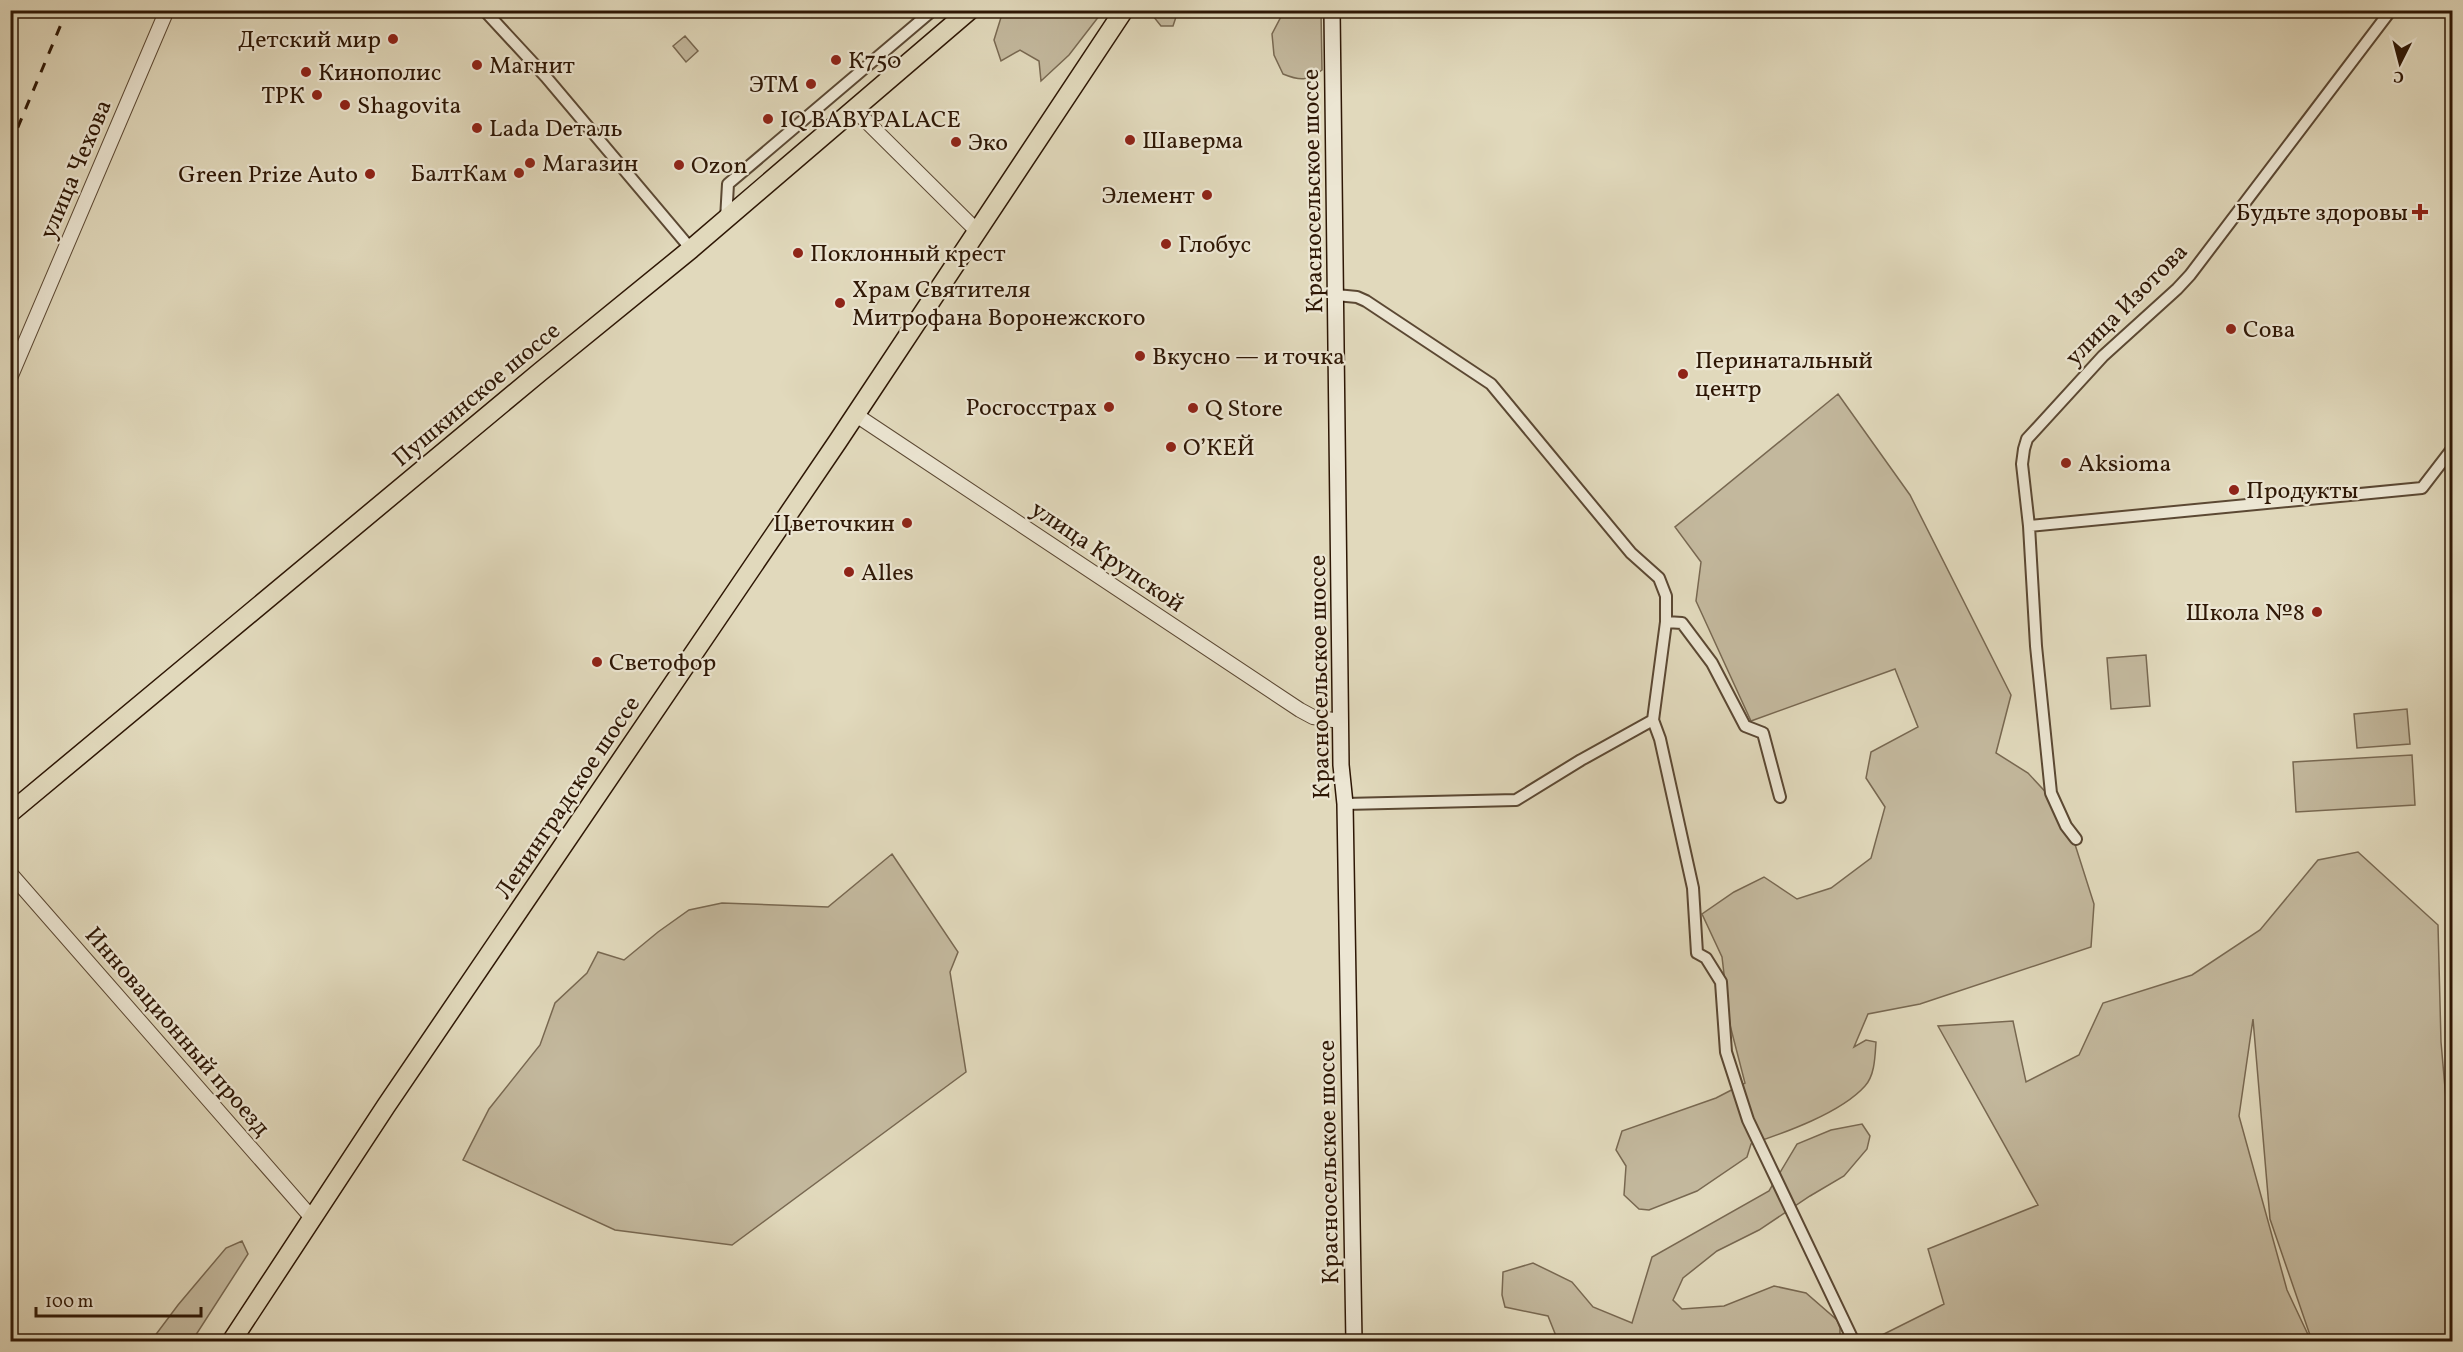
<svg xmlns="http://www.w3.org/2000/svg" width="2463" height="1352" viewBox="0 0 2463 1352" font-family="Vollkorn,serif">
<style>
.green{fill:#c3b89d;stroke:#786851;stroke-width:1.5}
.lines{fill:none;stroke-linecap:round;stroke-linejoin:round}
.minor-casing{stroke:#5b4833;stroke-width:14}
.tertiary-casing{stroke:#5b4833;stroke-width:16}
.secondary-casing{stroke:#2e1705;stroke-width:18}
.primary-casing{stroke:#2e1705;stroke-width:21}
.minor{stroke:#ece6d3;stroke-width:10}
.tertiary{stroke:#ece6d3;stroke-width:14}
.secondary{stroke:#ece6d3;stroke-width:15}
.primary{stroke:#e1d9bc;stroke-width:18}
.rail{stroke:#2e1705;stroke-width:3;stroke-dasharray:10 10;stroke-linecap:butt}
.poi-dot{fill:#8f2418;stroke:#ece6d3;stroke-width:2}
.labels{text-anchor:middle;stroke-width:4.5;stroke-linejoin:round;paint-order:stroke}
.poi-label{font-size:24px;fill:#2e1705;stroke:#ece6d3;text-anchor:start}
.street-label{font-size:24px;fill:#2e1705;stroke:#ece6d3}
</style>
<rect width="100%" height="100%" fill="#e1d9bc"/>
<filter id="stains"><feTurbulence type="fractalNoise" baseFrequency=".00333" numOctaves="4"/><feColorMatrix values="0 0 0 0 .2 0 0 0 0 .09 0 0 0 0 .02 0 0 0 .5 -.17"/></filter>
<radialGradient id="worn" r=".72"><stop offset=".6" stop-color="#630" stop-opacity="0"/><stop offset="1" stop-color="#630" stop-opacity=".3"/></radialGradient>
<path class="green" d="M1003,11V10L1103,11L1069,55L1041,81L1039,61L1020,50L1001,61L994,40Z
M1152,11V10L1178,11L1173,26H1161L1153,16Z
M1284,11H1321L1322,70C1308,81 1300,81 1283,74L1274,55L1272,34Z
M685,36L698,51L686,62L673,46Z
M1838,394L1910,495L2011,695L1996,753L2028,773L2065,813L2094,904L2091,947L1920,1004L1868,1014L1854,1047L1866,1040L1876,1042C1875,1056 1875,1075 1865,1086C1841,1113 1784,1133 1751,1144L1747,1157L1697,1191L1649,1210L1639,1209L1624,1195L1626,1166L1616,1150L1622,1131L1716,1098L1745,1083L1730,1025L1722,957L1702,914L1734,892L1764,877L1797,899L1831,888L1871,858L1885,807L1866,778L1871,752L1918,727L1895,669L1751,721L1696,601L1701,562L1675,527Z
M2146,655L2150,706L2111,709L2107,658Z
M2407,709L2410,744L2357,748L2354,714Z
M2412,755L2415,805L2296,812L2293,762Z
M2358,852L2438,925L2441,1042L2452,1168V1341H2312L2270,1219L2253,1019L2239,1116L2287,1290L2311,1341H1870L1944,1304L1928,1249L2038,1205L1938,1026L2013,1021L2026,1082L2079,1055L2103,1003L2192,975L2260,930L2318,860Z
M892,854L958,952L950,972L966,1072L732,1245L615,1230L463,1160L489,1109L540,1045L555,1003L587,973L598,952L624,960L658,932L689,910L722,903L828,907Z
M1862,1124L1870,1136L1867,1149L1844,1176L1810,1196L1759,1230L1717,1251L1683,1278L1673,1300L1682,1309L1724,1306L1774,1286L1806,1293L1837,1320L1840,1328V1341H1558L1548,1316L1505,1307L1502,1295L1503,1272L1533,1263L1572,1282L1593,1307L1632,1323L1652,1257L1769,1191L1797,1144L1831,1130Z
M242,1241L248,1254L192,1341H151L178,1305L226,1248Z"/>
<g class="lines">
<g class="minor-casing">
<path id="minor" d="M484,10L546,77L691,249
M726,219L728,184L933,10
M1336,295L1357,297L1366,301L1491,384L1631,553L1659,578L1666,596V622L1653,720L1581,760L1516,800L1345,804
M2029,526L2422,488L2452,449
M1666,622L1682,623L1712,663L1745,726L1763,733L1780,797
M1653,720L1660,739L1693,888L1697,953L1706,958L1721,982L1726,1052L1748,1120L1854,1342
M2076,839L2066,826L2051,793L2036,646L2029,526L2022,464L2024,449L2027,439L2103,356L2177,289L2190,275L2391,10"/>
</g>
<g class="tertiary-casing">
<path id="tertiary" d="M854,109L977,231
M10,378L167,10
M856,415L1300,710L1313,717L1340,721
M10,873L312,1218"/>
</g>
<g class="secondary-casing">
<path id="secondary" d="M1332,10L1341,765L1345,804L1354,1342"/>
</g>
<g class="primary-casing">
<path id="primary" d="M10,813L540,372L691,249L970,10
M231,1342L386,1106L838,441L1124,10"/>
</g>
<use href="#minor" class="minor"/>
<use href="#tertiary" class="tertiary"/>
<use href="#secondary" class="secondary"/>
<use href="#primary" class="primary"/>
<path class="rail" d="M10,146L67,10"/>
</g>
<g class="poi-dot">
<circle cx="393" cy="39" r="6"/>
<circle cx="836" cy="60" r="6"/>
<circle cx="477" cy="65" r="6"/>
<circle cx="306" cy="72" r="6"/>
<circle cx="811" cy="84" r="6"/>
<circle cx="317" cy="95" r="6"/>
<circle cx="345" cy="105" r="6"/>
<circle cx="768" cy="119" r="6"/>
<circle cx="477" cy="128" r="6"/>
<circle cx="1130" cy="140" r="6"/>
<circle cx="956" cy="142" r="6"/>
<circle cx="530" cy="163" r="6"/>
<circle cx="679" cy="165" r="6"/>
<circle cx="519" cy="173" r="6"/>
<circle cx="370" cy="174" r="6"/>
<circle cx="1207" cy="195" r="6"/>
<path d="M2417 203h6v6h6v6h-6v6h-6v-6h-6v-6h6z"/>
<circle cx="1166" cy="244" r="6"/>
<circle cx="798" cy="253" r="6"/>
<circle cx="840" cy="303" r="6"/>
<circle cx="2231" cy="329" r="6"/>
<circle cx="1140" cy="356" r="6"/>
<circle cx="1683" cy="374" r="6"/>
<circle cx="1109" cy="407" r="6"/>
<circle cx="1193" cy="408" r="6"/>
<circle cx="1171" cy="447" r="6"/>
<circle cx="2066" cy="463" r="6"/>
<circle cx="2234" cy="490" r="6"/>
<circle cx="907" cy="523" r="6"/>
<circle cx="849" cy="572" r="6"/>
<circle cx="2317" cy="612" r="6"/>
<circle cx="597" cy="662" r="6"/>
</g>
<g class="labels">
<g class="poi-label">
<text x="381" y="47" text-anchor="end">Детский мир</text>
<text x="848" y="68">К750</text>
<text x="489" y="73">Магнит</text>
<text x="318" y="80">Кинополис</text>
<text x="799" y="92" text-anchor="end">ЭТМ</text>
<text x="305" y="103" text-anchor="end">ТРК</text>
<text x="357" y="113">Shagovita</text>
<text x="780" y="127">IQ BABYPALACE</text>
<text x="489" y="136">Lada Dеталь</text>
<text x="1142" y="148">Шаверма</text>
<text x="968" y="150">Эко</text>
<text x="542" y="171">Магазин</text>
<text x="691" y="173">Ozon</text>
<text x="507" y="181" text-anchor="end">БалтКам</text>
<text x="358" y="182" text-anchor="end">Green Prize Auto</text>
<text x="1195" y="203" text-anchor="end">Элемент</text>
<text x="2408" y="220" text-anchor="end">Будьте здоровы</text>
<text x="1178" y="252">Глобус</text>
<text x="810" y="261">Поклонный крест</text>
<text x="852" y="297">Храм Святителя<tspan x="852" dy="28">Митрофана Воронежского</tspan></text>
<text x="2243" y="337">Сова</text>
<text x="1152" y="364">Вкусно — и точка</text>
<text x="1695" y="368">Перинатальный<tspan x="1695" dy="28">центр</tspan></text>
<text x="1097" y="415" text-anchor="end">Росгосстрах</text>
<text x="1205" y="416">Q Store</text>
<text x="1183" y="455">О’КЕЙ</text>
<text x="2078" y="471">Aksioma</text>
<text x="2246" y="498">Продукты</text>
<text x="895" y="531" text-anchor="end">Цветочкин</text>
<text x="861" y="580">Alles</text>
<text x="2305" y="620" text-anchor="end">Школа №8</text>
<text x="609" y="670">Светофор</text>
</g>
<g class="street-label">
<text transform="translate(75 169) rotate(-67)" y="8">улица Чехова</text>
<text transform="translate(1312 191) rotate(-91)" y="8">Красносельское шоссе</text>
<text transform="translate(2126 304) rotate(-45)" y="8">улица Изотова</text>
<text transform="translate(476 394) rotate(-40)" y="8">Пушкинское шоссе</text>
<text transform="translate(1108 556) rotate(34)" y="8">улица Крупской</text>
<text transform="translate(1319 677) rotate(-91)" y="8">Красносельское шоссе</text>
<text transform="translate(567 797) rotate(-56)" y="8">Ленинградское шоссе</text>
<text transform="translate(178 1031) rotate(49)" y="8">Инновационный проезд</text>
<text transform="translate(1328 1162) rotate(-91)" y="8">Красносельское шоссе</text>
</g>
</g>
<rect width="2463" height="1352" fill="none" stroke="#e1d9bc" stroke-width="36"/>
<rect x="12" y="12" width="2439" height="1328" fill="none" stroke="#2e1705" stroke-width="3"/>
<rect x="18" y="18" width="2427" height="1316" fill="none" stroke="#2e1705" stroke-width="1.5"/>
<g transform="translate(2400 63) rotate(186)" stroke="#ece6d3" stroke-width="4.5" paint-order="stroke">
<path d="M0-4.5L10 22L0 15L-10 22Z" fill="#2e1705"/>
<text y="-9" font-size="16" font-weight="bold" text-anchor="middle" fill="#2e1705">С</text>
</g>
<path d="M36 1307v9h165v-9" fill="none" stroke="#2e1705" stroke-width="3"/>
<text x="45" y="1307" font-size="18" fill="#2e1705" stroke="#ece6d3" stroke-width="4.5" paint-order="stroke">100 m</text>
<rect width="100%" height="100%" filter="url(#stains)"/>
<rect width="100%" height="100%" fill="url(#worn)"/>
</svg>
